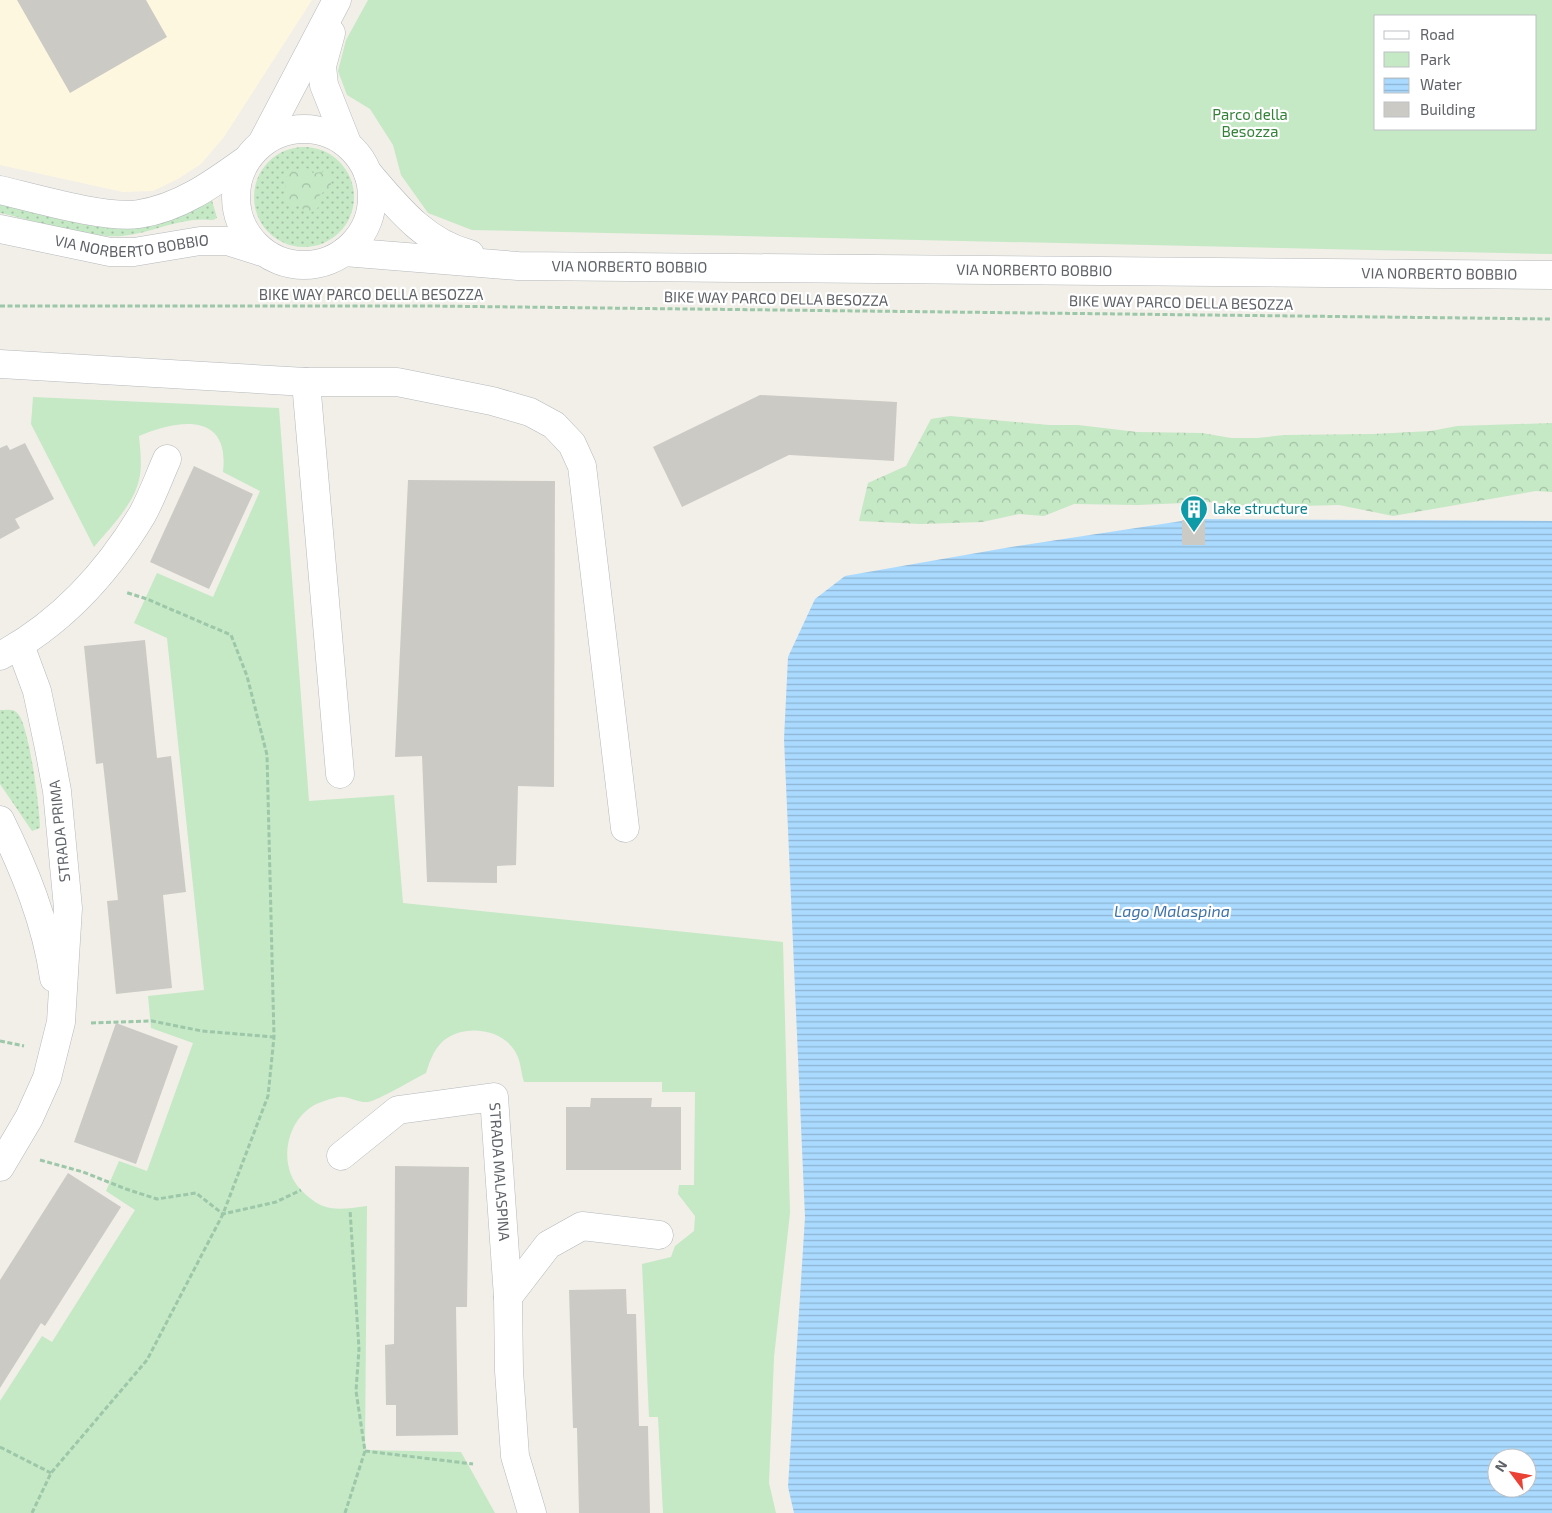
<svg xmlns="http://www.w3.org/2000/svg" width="1552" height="1513" viewBox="0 0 1552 1513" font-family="'Exo 2',sans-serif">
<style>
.commercial{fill:#fef7e0}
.grass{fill:url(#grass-dots)}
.forest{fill:url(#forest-crowns)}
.park{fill:#c5e8c5;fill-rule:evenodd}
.water{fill:url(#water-rules);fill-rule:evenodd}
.building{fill:#cccac5}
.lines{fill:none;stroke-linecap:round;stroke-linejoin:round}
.minor-casing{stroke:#b5b8bc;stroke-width:29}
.path{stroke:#9cc7a9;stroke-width:3;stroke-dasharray:5 2.5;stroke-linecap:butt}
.minor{stroke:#fff;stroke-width:28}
.labels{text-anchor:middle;stroke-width:4.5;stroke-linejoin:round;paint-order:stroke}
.park-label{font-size:15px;fill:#348238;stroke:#fff}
.street-label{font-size:15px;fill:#5f6368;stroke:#fff}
.culture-label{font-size:15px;fill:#0d838f;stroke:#fff;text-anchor:start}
.water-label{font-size:16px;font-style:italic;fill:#4174aa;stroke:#fff}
</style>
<defs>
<pattern id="grass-dots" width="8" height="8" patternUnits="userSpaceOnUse" patternTransform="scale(1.25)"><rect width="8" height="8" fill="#c5e8c5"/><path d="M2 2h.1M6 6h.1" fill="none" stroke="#a3c0a4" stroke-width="1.8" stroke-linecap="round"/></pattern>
<pattern id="forest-crowns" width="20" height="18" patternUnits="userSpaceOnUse" patternTransform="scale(1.25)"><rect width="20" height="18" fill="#c5e8c5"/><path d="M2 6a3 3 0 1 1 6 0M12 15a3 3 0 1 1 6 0" fill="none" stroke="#a3c0a4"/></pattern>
<pattern id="water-rules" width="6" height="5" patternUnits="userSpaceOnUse" patternTransform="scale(1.25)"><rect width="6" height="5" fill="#aadaff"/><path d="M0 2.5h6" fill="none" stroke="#8eb4d2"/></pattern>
</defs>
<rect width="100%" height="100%" fill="#f1efe8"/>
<path class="commercial" d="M0,0H312L224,137L201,164L178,179L153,191L123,192L0,165Z"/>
<path class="grass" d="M254 197a50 50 0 1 1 100 0a50 50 0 1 1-100 0Z
M211,197L217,218L213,220C182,216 152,233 122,236C93,239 31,220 0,213V203L95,225Z
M0,710C6,710 14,708 18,714C29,725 40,810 40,828L32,831L0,784Z"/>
<path class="forest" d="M307,168L313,173L324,172L330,177L331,185L319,196L320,206L312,212H305L299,204H290L284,199L286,189L284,179L294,170Z
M950,416L1049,425H1078L1137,432L1202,433L1231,438H1257L1285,435L1373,434L1431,431L1457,426L1552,423V492L1536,491L1393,516L1339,505L1261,507L1207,502L1138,505L1074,504L1044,516L1019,514L982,522L921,524L859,521L868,483L906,466L931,419Z"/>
<path class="park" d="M368,0H1552V254L472,230L428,213L401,175L393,145L370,109L347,95L338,71L346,40ZM1376,16H1536V129H1376Z
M33,397L279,408L309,801L394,795L403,903L783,942L790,1213L774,1357L769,1483L776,1513H663L658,1417H649L642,1264L671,1257L675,1246L694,1231L695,1216L678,1194L679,1185H694L695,1092H662V1082H524C521,1073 521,1063 517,1055C505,1028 463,1023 442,1042C433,1051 430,1061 426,1073C414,1079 379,1100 368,1102C358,1103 347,1095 338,1097C326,1100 315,1103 306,1111C284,1130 280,1169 301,1190C323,1213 338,1210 367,1206L365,1450L461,1452L495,1513H0V1401L42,1336L52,1342L135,1210L106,1191L119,1161L147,1171L193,1043L151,1028L148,996L204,990L167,638L134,623L157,573L213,597L260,491L223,472C230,412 179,419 139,436C140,448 142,462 140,475C136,502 111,527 94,547L31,424Z"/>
<path class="water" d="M1195,519L1552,521V1513H794L788,1487L805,1217L784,739L788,657L815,599L845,576L1011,547ZM1497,1458H1527V1488H1497Z"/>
<path class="building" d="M17,0H146L167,37L70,93Z
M760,395L897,402L894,461L789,455L682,507L653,447Z
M25,443L54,499L15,519L20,528L0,539V448L7,445L10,450Z
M194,466L253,494L209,589L150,562Z
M408,480L555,481L554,787L518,786L516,865L497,866V883L427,882L422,756L395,757Z
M1205,519V545H1182V520Z
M145,640L157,758L171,756L186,892L163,895L172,988L116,994L107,901L118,900L103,763L96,764L84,646Z
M116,1023L178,1046L136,1164L74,1142Z
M591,1098H652L651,1107H681V1170H566V1107H590Z
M395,1166L469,1167L467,1307H456L458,1435L396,1436V1405H386L385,1345L394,1344Z
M68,1173L121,1207L45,1326L41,1323L0,1388V1280Z
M626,1289L627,1314H636L639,1426H648L650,1513H579L577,1428H573L569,1290Z"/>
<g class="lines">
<g class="minor-casing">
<g id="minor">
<path d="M331,33L322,66L324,85L347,143"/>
<circle cx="304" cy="197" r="68"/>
<path d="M263,141L337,0"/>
<path d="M368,173C397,207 425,243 470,254"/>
<path d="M0,190C34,198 106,219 139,214C180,208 214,183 246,160"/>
<path id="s1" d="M0,229L110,252H134L200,241H227L262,252"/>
<path id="s2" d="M344,252L518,266L1552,275"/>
<path d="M0,364L306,382H397L492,401L530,412L554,425L572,444L582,466L625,828"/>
<path d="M306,382L340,774"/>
<path d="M0,656C60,624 107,573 142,515C152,497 159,477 167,459"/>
<path d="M0,820C25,871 46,922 54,978"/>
<path id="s3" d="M341,1156L398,1110L494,1097L508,1297L509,1371L515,1456L532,1513"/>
<path d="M0,1167L29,1118L47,1078L61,1022L68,908L57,791L49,748L37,691L20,645"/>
<path d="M508,1297L548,1245L582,1226L659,1235"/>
</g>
</g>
<path class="path" d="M0,306H431L1552,319
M91,1023L152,1021L202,1031L274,1037
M0,1041L24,1046
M40,1160L83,1172L126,1189L157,1199L196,1193L223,1214L276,1202L301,1190
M0,1447L51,1473
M365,1451L473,1464
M32,1513L51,1473L147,1360L223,1214L268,1096L274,1037L267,755L247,676L231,635L147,599L125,592
M345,1513L365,1451L356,1391L359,1349L350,1210"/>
<use href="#minor" class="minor"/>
</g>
<defs>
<g id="building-pin" transform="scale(1.4375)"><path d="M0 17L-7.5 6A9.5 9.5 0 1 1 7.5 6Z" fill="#0f9aa8" stroke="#fff"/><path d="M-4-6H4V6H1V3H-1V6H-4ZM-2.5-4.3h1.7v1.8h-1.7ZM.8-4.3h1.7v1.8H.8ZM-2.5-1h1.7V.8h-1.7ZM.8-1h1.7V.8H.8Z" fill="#fff"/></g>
</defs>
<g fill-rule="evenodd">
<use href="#building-pin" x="1194" y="509"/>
</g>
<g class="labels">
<g class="park-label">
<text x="1250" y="120">Parco della<tspan x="1250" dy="17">Besozza</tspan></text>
</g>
<g class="street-label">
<text dy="5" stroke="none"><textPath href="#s1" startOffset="134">VIA NORBERTO BOBBIO</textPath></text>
<text dy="5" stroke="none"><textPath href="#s2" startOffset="286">VIA NORBERTO BOBBIO</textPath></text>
<text dy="5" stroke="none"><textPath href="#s2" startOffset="691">VIA NORBERTO BOBBIO</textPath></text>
<text dy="5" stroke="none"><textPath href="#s2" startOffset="1096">VIA NORBERTO BOBBIO</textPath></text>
<text x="371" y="300">BIKE WAY PARCO DELLA BESOZZA</text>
<text transform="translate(776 299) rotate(1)" y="5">BIKE WAY PARCO DELLA BESOZZA</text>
<text transform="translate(1181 303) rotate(1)" y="5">BIKE WAY PARCO DELLA BESOZZA</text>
<text transform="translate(60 831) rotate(-96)" y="5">STRADA PRIMA</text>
<text dy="5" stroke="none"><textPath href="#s3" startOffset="245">STRADA MALASPINA</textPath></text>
</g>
<g class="culture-label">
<text x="1213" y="514">lake structure</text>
</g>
<g class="water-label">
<text x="1172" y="917">Lago Malaspina</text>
</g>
</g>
<rect x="1374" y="15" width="162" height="115" fill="#ffffff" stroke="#bfc1c3"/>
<rect x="1384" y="31" width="25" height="8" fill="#ffffff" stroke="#bfc1c3"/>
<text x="1420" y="40" font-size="15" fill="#5f6368">Road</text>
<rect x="1384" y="52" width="25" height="15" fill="#c5e8c5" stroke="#bfc1c3"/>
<text x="1420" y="65" font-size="15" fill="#5f6368">Park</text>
<rect x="1384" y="78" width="25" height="15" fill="url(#water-rules)" stroke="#bfc1c3"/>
<text x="1420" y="90" font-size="15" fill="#5f6368">Water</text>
<rect x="1384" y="102" width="25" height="15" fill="#cccac5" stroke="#bfc1c3"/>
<text x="1420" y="115" font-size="15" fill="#5f6368">Building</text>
<g transform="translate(1512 1473) rotate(302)"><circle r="24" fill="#ffffff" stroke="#bfc1c3"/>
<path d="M0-4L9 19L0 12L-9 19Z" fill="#ea4335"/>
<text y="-8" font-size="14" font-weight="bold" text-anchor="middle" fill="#5f6368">N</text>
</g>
</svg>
